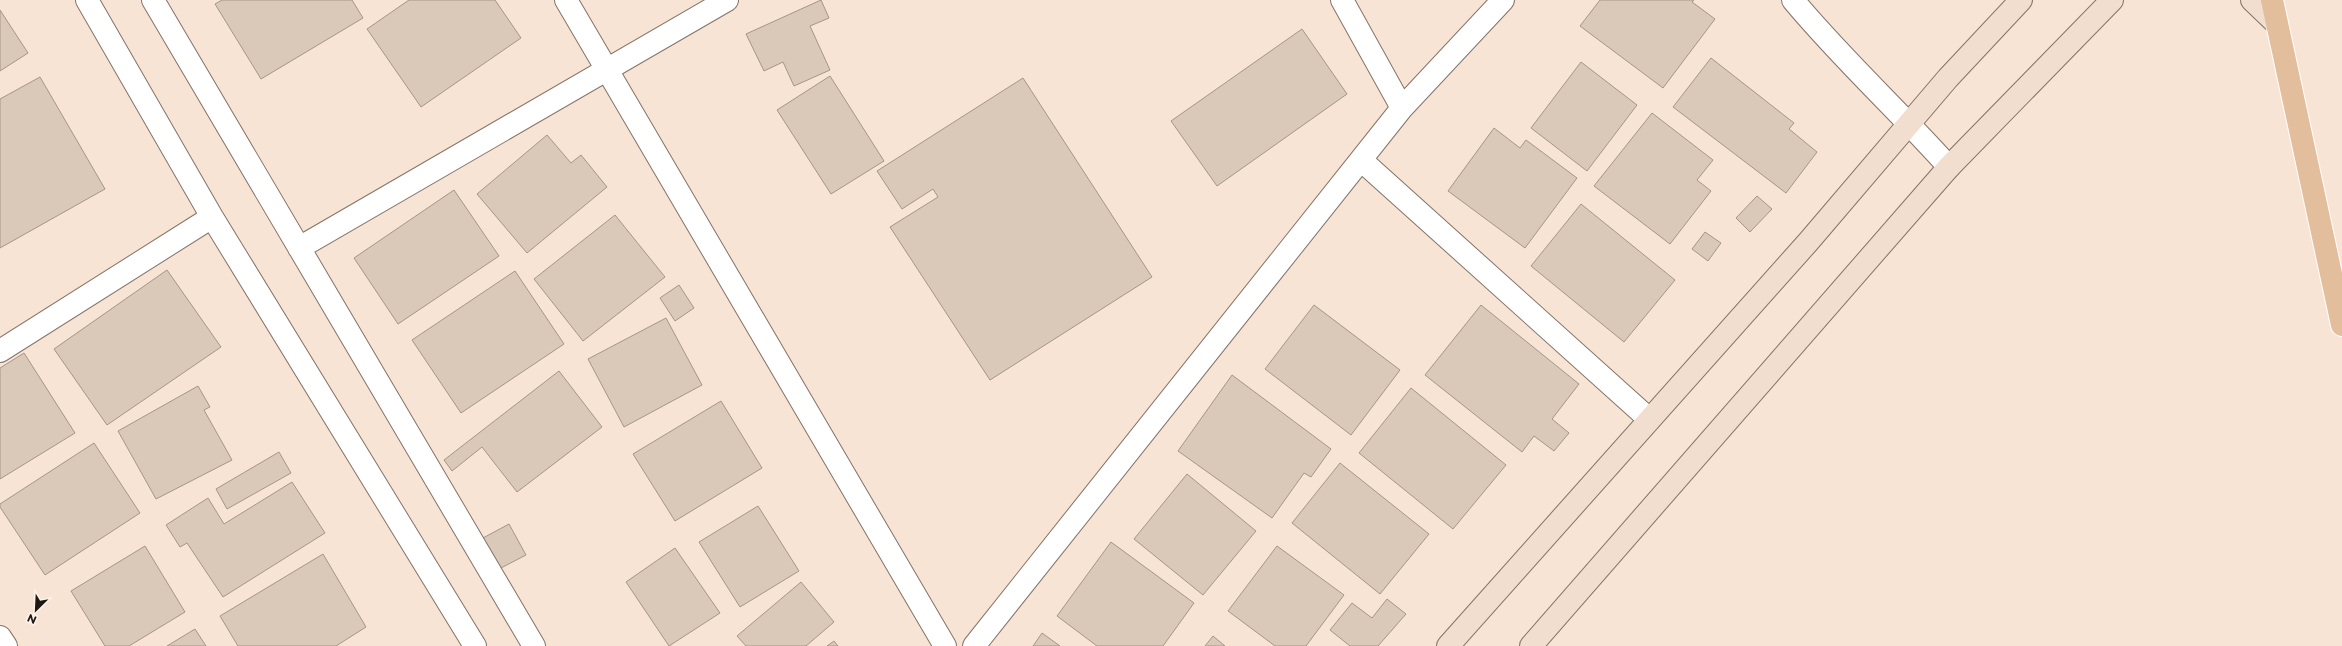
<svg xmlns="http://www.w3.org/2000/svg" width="2342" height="646" viewBox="0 0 2342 646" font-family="Montserrat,sans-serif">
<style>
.building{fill:#dac8b9;stroke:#a69587}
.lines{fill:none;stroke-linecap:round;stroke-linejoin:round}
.street-casing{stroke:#847366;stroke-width:24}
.secondary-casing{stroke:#847366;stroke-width:24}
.primary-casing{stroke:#fff;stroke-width:24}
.street{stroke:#fff;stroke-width:22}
.secondary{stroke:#f1dece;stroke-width:22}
.primary{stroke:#e3be9d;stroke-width:22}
</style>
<rect width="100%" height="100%" fill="#f7e4d5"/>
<path class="building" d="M222,0H352L363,18L261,79L215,4Z
M409,0H495L521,38L421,107L367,29Z
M821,0L829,18L810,26L830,70L794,86L783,62L764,71L746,34Z
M1600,0H1694L1692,2L1715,19L1663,88L1580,26Z
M0,10L28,53L0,71Z
M1302,29L1347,94L1217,186L1171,121Z
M1711,58L1794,123L1789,129L1817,152L1786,193L1673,107Z
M1581,62L1637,105L1587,171L1531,128Z
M830,76L884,161L831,194L777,110Z
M40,77L105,189L0,248V99Z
M1023,78L1152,277L990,380L890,227L938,197L933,189L902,209L877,171Z
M1652,113L1713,160L1697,180L1711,191L1670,244L1594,186Z
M1494,128L1520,148L1526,140L1577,178L1525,248L1448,191Z
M547,135L571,163L581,155L607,187L527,253L477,194Z
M454,190L499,256L398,324L354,258Z
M1757,196L1772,209L1750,232L1736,218Z
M1581,204L1675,280L1624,342L1531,266Z
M615,215L665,277L583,341L534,279Z
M1705,232L1721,243L1708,261L1692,249Z
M167,270L221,347L107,425L54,349Z
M515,271L564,344L461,413L412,340Z
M679,285L694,308L675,321L660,298Z
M1314,305L1400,370L1351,435L1265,369Z
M1481,305L1579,384L1552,419L1569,433L1554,451L1534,436L1522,452L1425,375Z
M666,318L702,385L624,427L588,359Z
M24,353L75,433L0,479V368Z
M559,371L602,427L517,492L482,447L452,471L444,460Z
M1232,375L1331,449L1311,477L1304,473L1272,518L1178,451Z
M198,386L210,407L204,410L232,460L156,499L118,431Z
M1411,388L1506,465L1453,529L1359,453Z
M721,401L762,468L675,521L633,454Z
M94,443L140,513L45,575L0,507V504Z
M279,452L291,473L227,509L216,489Z
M1340,463L1429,534L1380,594L1292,523Z
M1187,474L1256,531L1203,595L1134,539Z
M292,482L325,533L223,597L187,543L180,547L166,525L208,498L224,524Z
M758,506L799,571L740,607L699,542Z
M509,524L526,555L499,569L483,538Z
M1111,542L1194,603L1163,646H1097L1057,616Z
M145,546L185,612L129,646H105L71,591Z
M1277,546L1344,595L1306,646H1275L1228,611Z
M675,548L720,613L669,646L626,582Z
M323,554L366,627L336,646H238L220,616Z
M801,582L834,622L806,646H746L737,636Z
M1387,599L1406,614L1378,646H1350L1330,630L1352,603L1372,618Z
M195,629L206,646H167Z
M1042,633L1060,646H1033Z
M1213,636L1225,646H1205Z
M834,641L838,646H827Z"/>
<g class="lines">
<g class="street-casing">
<path id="street" d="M87,0L212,217L475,646
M153,0L534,646
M566,0L945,646
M1342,0L1402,108
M1793,0C1842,59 1898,110 1949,167
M1361,160L1649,419
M299,248L727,0
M0,351L212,217
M0,637L6,646
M974,646L1402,108L1503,0"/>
</g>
<g class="secondary-casing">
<path id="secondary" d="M2252,0L2276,23
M1448,646L1809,241L1948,78L2021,0
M1531,646L1949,167L2112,0"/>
</g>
<g class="primary-casing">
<path id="primary" d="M2272,0L2342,325"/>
</g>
<use href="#street" class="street"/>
<use href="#secondary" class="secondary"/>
<use href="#primary" class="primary"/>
</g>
<g transform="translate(36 610) rotate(204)" stroke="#fef3ea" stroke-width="3" paint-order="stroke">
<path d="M0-3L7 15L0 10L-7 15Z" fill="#1e1712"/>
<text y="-6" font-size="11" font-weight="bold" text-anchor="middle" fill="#1e1712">N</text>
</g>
</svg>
